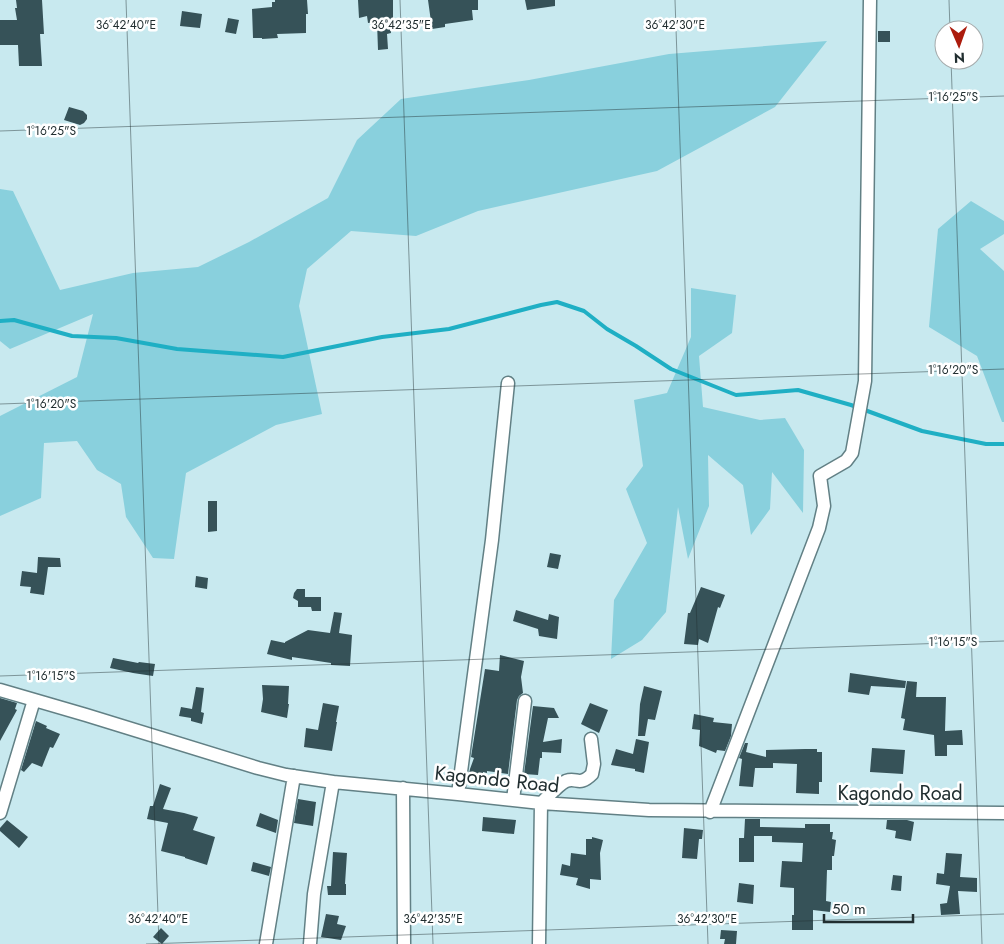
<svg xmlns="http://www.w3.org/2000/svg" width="1004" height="944" viewBox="0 0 1004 944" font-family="Jost,sans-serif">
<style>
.green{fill:#89d0dd}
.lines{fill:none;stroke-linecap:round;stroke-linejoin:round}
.stream{stroke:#1fafc4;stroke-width:4}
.building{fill:#365258}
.street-casing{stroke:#628085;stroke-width:15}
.street{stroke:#fff;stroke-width:12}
.ticks{fill:none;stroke:#212e30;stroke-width:1;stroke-opacity:0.45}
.labels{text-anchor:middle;stroke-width:5;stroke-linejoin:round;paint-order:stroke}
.street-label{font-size:20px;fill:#212e30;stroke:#fff}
.ticks-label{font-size:12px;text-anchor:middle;fill:#212e30;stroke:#fff;stroke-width:5;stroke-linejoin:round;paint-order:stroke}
</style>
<rect width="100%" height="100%" fill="#c8e9ef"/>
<path class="green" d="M827,41L775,107L657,171L478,211L416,236L351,231L307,269L299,306L322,414L276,425L186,473L174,559L153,558L126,517L121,484L97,470L77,441L44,443L41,498L0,516V416L77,377L93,314L10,349L0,341V189L13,191L60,290L133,273L198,267L249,242L328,198L357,140L401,99L529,80L669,54Z
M971,201L1004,221V234L980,249L1004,271V422H1002L977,356L929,327L938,229Z
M691,288L736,295L732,333L699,356L703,407L760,420L785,418L804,450L803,513L772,472L770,509L751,535L743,485L708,455L709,506L688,559L678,507L666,612L642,640L611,659L614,600L647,543L626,489L643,466L634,400L667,393L691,337Z"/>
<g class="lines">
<path class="stream" d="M0,321L14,320L72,336L116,338L177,349L283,357L382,337L449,329L541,305L557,302L584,311L607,329L636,346L671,369L736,395L798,390L851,405L922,431L986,444H1004"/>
</g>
<path class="building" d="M16,0H42L44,34H40L42,66H19L18,45H0V20H17L15,8H17Z
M275,0H307L308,14H306V33L277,34L278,38L262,39V38H253L252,9L272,7V2H275Z
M358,0H393V21H390L391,33L387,34L388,49L378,50L377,22L368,23L367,16L359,18Z
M428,0H478V10H472L473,20L445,24V27L432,29Z
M525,0H555V6L527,10Z
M182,11L202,14L200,28L180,26Z
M228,18L239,20L236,34L225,32Z
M878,31H890V42H878Z
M69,107L83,111L87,115V119L84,123L80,125L64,120Z
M208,501H217V531L208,532Z
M550,553L561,555L558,569L547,567Z
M38,557L60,558L61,567H48L44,595L30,593L31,587L20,586L22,571L37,573Z
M196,576L208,578L207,589L195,587Z
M701,587L725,595L720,608L718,607L708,643L699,639L698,645L684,644L688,613H690Z
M297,589H305V597H321V611H312L311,607H298V601L293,598L294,593Z
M516,610L548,620L549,614L559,617L557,639L539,636L538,629L513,621Z
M334,612L342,613L339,633L352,635L350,666L331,665V663L292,657V660L267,654L271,640L285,643V642L308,630L330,633Z
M500,655L524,661L521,677L523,693L519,696L517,700L508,774L487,771V773L483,772V778H468L470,769L474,758L471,757L485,669L499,671Z
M113,658L138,663L139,662L155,664L153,676L133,673L110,668Z
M850,673L906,681L905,688L871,686L869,695L848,692Z
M907,681L917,682L916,697H946L945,731L962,730L963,745H947V756H935L934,735L903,730L905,719L901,718Z
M262,685L289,686L288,704H289L287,718L261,712L263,699Z
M644,686L662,691L655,720L648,719L645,736H638L640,704Z
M196,687L204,688L201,712L204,713L202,724L191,721V718L179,716L181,707L192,709Z
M0,698L17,703L15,709L17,710L0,741Z
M323,703L339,706L336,722H337L332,751L304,747L306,728L318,730Z
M590,703L608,710L599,733L581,724Z
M533,706L554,708L559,718H548L543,742L562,739L561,753L542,752V758H540L538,775L524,774Z
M694,714L714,718L713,722L732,724L731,736L725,751L717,750L716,753L699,746L700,730L692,729Z
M36,721L47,726L46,728L60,734L53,748L50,747L42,767L32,763L24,772L21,770Z
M636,739L649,742L644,773L635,771V769L611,765L616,749L633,754Z
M745,743H748L746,752L766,757V750L805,749H817V752H822V782H819V794L796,793L797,764L773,763V768H755L753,787L739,786L742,759L739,758Z
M872,748L905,750L903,774L870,772Z
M160,784L171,788L163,809L184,813L198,817L193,830L215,837L207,865L185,858V857L161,851L168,823L147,819L150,806H153Z
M298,799L316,802L313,826L294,823Z
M260,813L278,820L276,833L256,826Z
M483,817L516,820L514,834L482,831Z
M745,819H760V827L805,828V824H830V832H833L832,839L836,840L834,856H832V870H827L826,901L831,902L830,912L813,910V930H792V915H794V888L780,887L782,861L802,862L803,843L772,842V836H754V862H739V838H744Z
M7,820L28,837L19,848L0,831V828Z
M887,820H907L914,822L911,841L895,838L896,831L886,829Z
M684,828L703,830L702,839H699L697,859L682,858Z
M592,837L603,840L600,853L601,880L590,879V889L576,885L578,878L560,875L562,864L570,866L571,853L586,855V839H592Z
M333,852L347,853L345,884H346V895H328L327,886H331Z
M946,853L962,854L960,877L977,878V892L958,891L960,914L941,915L940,904L947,903L950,886L936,884L937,873L944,874Z
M253,862L271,867L269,876L251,871Z
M893,875L902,876L901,891L891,890Z
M739,883L754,885L753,904L737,902Z
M326,914L339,916L337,924L346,926L341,940L321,937Z
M161,928L169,936L162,944L153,937Z
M721,930L737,931L736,944H724L725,939H720Z"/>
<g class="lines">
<g class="street-casing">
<path id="street" d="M0,690L86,715L258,768L286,775L333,782L458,794L541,803L649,810L1004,813
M403,788L404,944
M458,794L492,540L508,383
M513,800L525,701
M710,812L819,528L824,506L820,476L846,461L852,453L865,381L870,0
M0,813L34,700
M266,944L294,776
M310,944L314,894L333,782
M539,944L541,803C547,798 559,784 566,781C577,777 579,787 592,774L594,764L591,739"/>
</g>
<use href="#street" class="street"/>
</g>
<path class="ticks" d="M126,0L159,944M400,0L433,944M675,0L708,944M949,0L950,30M951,60L982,944M0,131L1004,96M0,404L1004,369M0,676L1004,641M146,944L1004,914"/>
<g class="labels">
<g class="street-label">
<text transform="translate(497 779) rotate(6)" y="7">Kagondo Road</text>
<text x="900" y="800">Kagondo Road</text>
</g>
</g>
<g class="ticks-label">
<text x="126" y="29">36°42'40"E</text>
<text x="401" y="29">36°42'35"E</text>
<text x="675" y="29">36°42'30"E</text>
<text x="953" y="101">1°16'25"S</text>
<text x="51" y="135">1°16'25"S</text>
<text x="953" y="374">1°16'20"S</text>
<text x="51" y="408">1°16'20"S</text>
<text x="953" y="646">1°16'15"S</text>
<text x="51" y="680">1°16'15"S</text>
<text x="158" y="923">36°42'40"E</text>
<text x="433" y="923">36°42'35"E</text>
<text x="707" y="923">36°42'30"E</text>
</g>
<g transform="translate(959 45) rotate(178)"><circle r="24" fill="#ffffff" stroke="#a6abac"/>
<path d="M0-4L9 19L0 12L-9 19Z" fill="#ac1c0d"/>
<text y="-8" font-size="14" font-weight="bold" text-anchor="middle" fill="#212e30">N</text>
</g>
<path d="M824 914v8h89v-8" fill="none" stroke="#212e30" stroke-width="2.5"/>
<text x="832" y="914" font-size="15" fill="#212e30" stroke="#ffffff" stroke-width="4" paint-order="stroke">50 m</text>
</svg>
